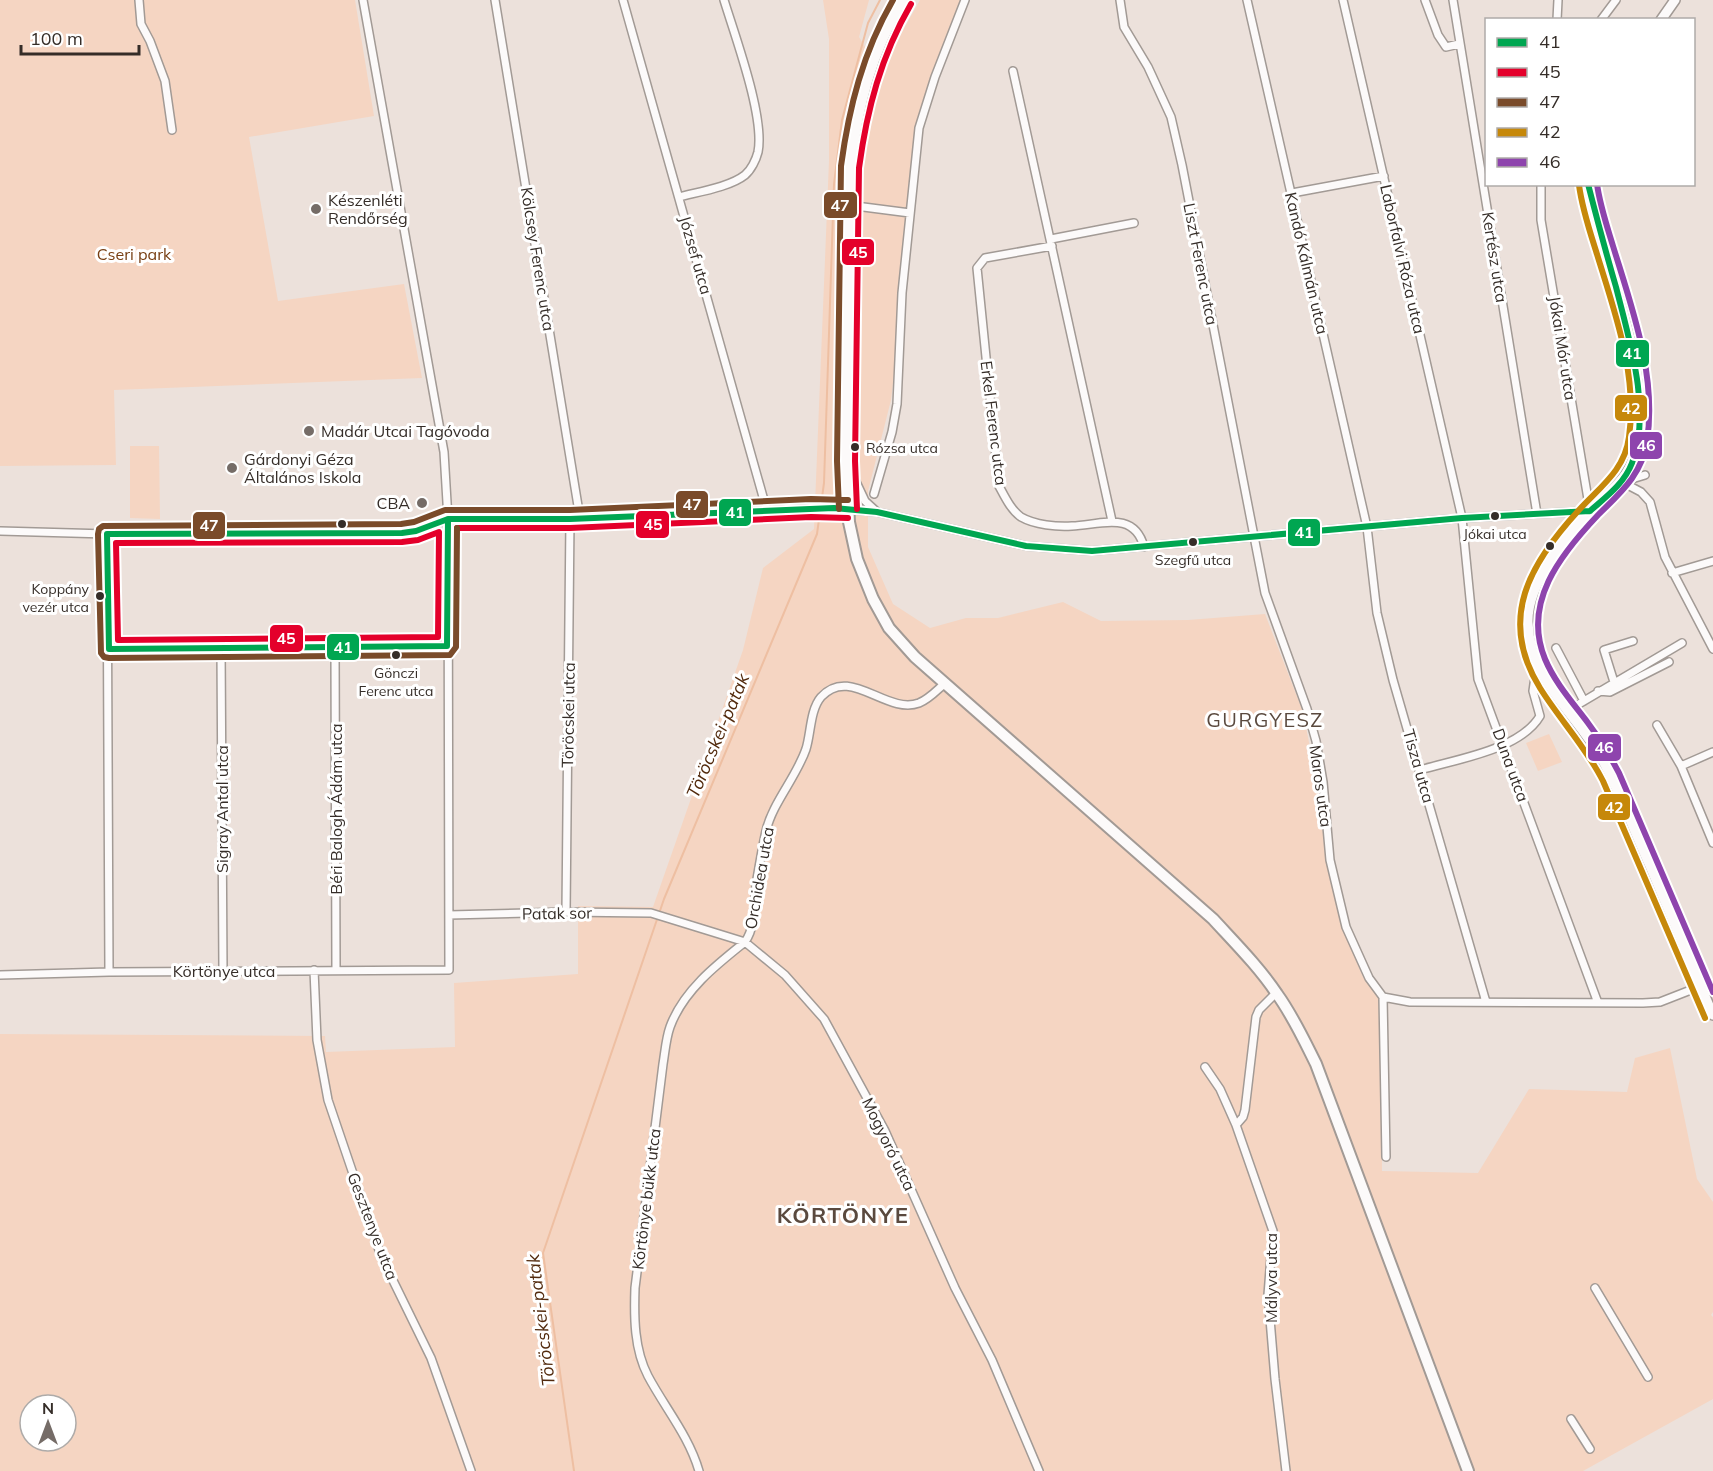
<svg xmlns="http://www.w3.org/2000/svg" width="1713" height="1471" viewBox="0 0 1713 1471" font-family="Mulish,sans-serif">
<style>
.green{fill:#f5d5c2;fill-rule:evenodd}
.lines{fill:none;stroke-linecap:round;stroke-linejoin:round}
.stream{stroke:#eebfa2;stroke-width:2}
.street-casing{stroke:#a29a95;stroke-width:10}
.secondary-casing{stroke:#a29a95;stroke-width:12}
.primary-casing{stroke:#a29a95;stroke-width:14}
.street{stroke:#fcfafa;stroke-width:7}
.secondary{stroke:#fcfafa;stroke-width:9}
.primary{stroke:#fcfafa;stroke-width:10}
.bus-1-casing{stroke:#fff;stroke-width:10}
.bus-2-casing{stroke:#fff;stroke-width:10}
.bus-3-casing{stroke:#fff;stroke-width:10}
.bus-4-casing{stroke:#fff;stroke-width:10}
.bus-5-casing{stroke:#fff;stroke-width:10}
.bus-1{stroke:#00a651;stroke-width:6}
.bus-2{stroke:#e4002b;stroke-width:6}
.bus-3{stroke:#7a4b2a;stroke-width:6}
.bus-4{stroke:#c6880a;stroke-width:6}
.bus-5{stroke:#8e44ad;stroke-width:6}
.poi-dot{fill:#756c67;stroke:#fff;stroke-width:2}
.bus-dot{fill:#352d28;stroke:#fff;stroke-width:2}
.labels{text-anchor:middle;stroke-width:6;stroke-linejoin:round;paint-order:stroke}
.bus-label{font-size:14px;fill:#352d28;stroke:#fff}
.poi-label{font-size:16px;fill:#352d28;stroke:#fff;text-anchor:start}
.park-label{font-size:16px;fill:#773e12;stroke:#fff}
.street-label{font-size:16px;fill:#352d28;stroke:#fff}
.water-label{font-size:18px;font-style:italic;fill:#522a0d;stroke:#fff}
.quarter-label{font-size:20px;letter-spacing:1.5px;fill:#5a493e;stroke:#fff}
.district-label{font-size:22px;font-weight:bold;letter-spacing:1.5px;fill:#5a493e;stroke:#fff}
.line-badge{stroke:#fff;stroke-width:2}
.badge-label{font-size:16px;text-anchor:middle;font-weight:bold;fill:#fff}
</style>
<rect width="100%" height="100%" fill="#ece1db"/>
<path class="green" d="M0,0H355L374,116L249,137L278,301L404,284L422,378L114,390L116,465L0,466Z
M823,0H869L859,37L880,71L920,0H968L948,48L922,128L891,400L868,491V547L893,604L930,628L966,618H998L1063,602L1101,621L1188,620L1265,614L1303,712L1317,783L1326,859L1343,929L1363,977L1381,1000L1382,1171L1478,1173L1529,1089L1627,1092L1635,1058L1670,1048L1697,1179L1713,1202V1312L1711,1315L1713,1317V1399L1583,1471H0V1034L325,1036L326,1052L455,1047L454,983L578,974V906L653,907L743,650L763,568L814,529L829,161V39ZM30,1405H66V1441H30Z
M130,446H159L160,519L130,518Z
M1549,734L1562,762L1538,771L1526,743Z"/>
<g class="lines">
<path class="stream" d="M574,1471L543,1253L664,899L817,534L824,483L834,184L842,120L868,23L880,0"/>
<g class="street-casing">
<path id="street" d="M139,0L141,24L150,41L165,81L172,130
M495,0L580,518
M623,0L767,511
M1120,0L1124,27L1148,67L1171,117L1182,165L1265,593L1307,709L1316,741L1323,782L1330,860L1346,927L1369,978L1383,997L1410,1002L1643,1003L1660,1002L1701,986
M1247,0L1367,527L1377,613L1393,680L1486,1002
M1343,0L1462,518L1478,679L1598,1003
M1425,0L1438,35L1446,47L1459,44
M1453,0L1537,514
M1557,20L1558,0
M1601,20L1616,0
M1013,71L1112,521
M1292,193L1384,176
M679,197C698,192 730,187 745,175C751,170 756,160 758,152C765,117 735,36 724,0
M848,205L910,213
M1051,239L1134,223
M1052,246L985,258L977,268L999,486C1005,497 1011,510 1021,517C1035,525 1057,527 1072,526C1100,525 1134,510 1144,547
M849,467L865,501L877,512
M1622,482L1641,492L1650,502L1665,557L1713,649
M1622,482L1645,475
M874,494L892,432L897,404L902,293L919,128L935,77L965,0
M0,531L107,534L402,533L416,531L448,519H570L834,508L877,512L1026,546L1092,551L1462,518L1590,511L1541,220V184
M107,534L109,972
M1672,573L1713,561
M335,647L336,970
M221,648L223,971
M1556,648L1584,701
M109,649L447,646
M1614,682L1604,650L1633,641
M1598,691L1610,692L1669,662
M1567,711L1682,643
M1657,725L1681,766L1713,843
M1681,766L1713,752
M1420,770C1457,759 1520,750 1540,716L1533,691L1537,663
M566,912L570,519
M449,915L566,912L651,913L745,942L785,975L824,1019L885,1131L955,1288L992,1360L1039,1471
M314,970L317,1040L328,1100L381,1256L431,1358L471,1471
M0,975L109,972L449,970L448,519L444,452L363,0
M1276,993L1259,1010L1256,1017L1245,1110L1243,1117L1236,1125L1273,1231L1268,1295L1275,1379L1286,1471
M1383,997L1386,1157
M1205,1067L1220,1089L1236,1125
M1595,1288L1648,1377
M1571,1419L1590,1449
M699,1471C689,1436 665,1408 648,1376C634,1349 634,1317 635,1288L663,1064C665,1052 666,1038 670,1027C683,991 716,965 745,942C756,926 754,904 756,885C759,867 762,849 766,831C773,802 796,778 806,749C811,733 810,710 821,697C850,665 886,715 919,703C929,699 936,691 944,684"/>
</g>
<g class="secondary-casing">
<path id="secondary" d="M1661,20L1675,0
M1588,184C1590,205 1598,227 1604,247C1620,302 1649,383 1638,441C1630,481 1615,484 1590,511C1565,537 1527,585 1528,622C1530,684 1579,714 1605,765C1622,798 1635,833 1650,866C1671,916 1692,965 1713,1015"/>
</g>
<g class="primary-casing">
<path id="primary" d="M903,0C871,51 857,108 850,167L846,461L849,522L857,559L873,599L889,628L915,657L1213,919C1235,943 1259,967 1277,994C1293,1016 1304,1040 1316,1064L1468,1471"/>
</g>
<use href="#street" class="street"/>
<use href="#secondary" class="secondary"/>
<use href="#primary" class="primary"/>
<g class="bus-1-casing">
<path id="bus-1" d="M1588,184C1597,219 1606,253 1616,287C1629,339 1652,411 1632,463C1624,484 1606,497 1590,511
M448,519H570L834,508L877,512L1026,546L1092,551L1462,518L1590,511
M448,519L447,646L109,649L107,534L402,533L416,531Z"/>
</g>
<g class="bus-2-casing">
<path id="bus-2" d="M857,509L855,461L859,168C867,109 881,56 911,4
M457,528H570L811,517L848,518
M439,532L438,637L118,640L116,543L402,542L418,540Z"/>
</g>
<g class="bus-3-casing">
<path id="bus-3" d="M839,509L837,461L841,166C849,107 863,52 893,0
M445,510L414,522L401,524L103,526L99,529L98,534L101,653L104,657L109,658L450,655L456,647L457,528
M446,510H570L811,499L848,500"/>
</g>
<g class="bus-4-casing">
<path id="bus-4" d="M1579,185C1582,208 1589,229 1596,251C1614,310 1638,374 1629,437C1625,470 1600,487 1579,510C1530,563 1497,619 1540,688C1560,720 1586,747 1603,781L1705,1018"/>
</g>
<g class="bus-5-casing">
<path id="bus-5" d="M1597,184C1600,206 1607,226 1613,246C1632,308 1657,376 1647,441C1642,475 1620,493 1598,515C1560,555 1522,603 1545,659C1555,683 1573,703 1588,723C1600,739 1610,756 1619,773L1713,992"/>
</g>
<use href="#bus-1" class="bus-1"/>
<use href="#bus-2" class="bus-2"/>
<use href="#bus-3" class="bus-3"/>
<use href="#bus-4" class="bus-4"/>
<use href="#bus-5" class="bus-5"/>
</g>
<g class="poi-dot">
<circle cx="316" cy="209" r="6"/>
<circle cx="309" cy="431" r="6"/>
<circle cx="232" cy="468" r="6"/>
<circle cx="422" cy="503" r="6"/>
</g>
<g class="bus-dot">
<circle cx="855" cy="447" r="5"/>
<circle cx="1495" cy="516" r="5"/>
<circle cx="342" cy="524" r="5"/>
<circle cx="1193" cy="542" r="5"/>
<circle cx="1550" cy="546" r="5"/>
<circle cx="100" cy="596" r="5"/>
<circle cx="396" cy="655" r="5"/>
</g>
<g class="labels">
<g class="bus-label">
<text x="866" y="453" text-anchor="start">Rózsa utca</text>
<text x="1495" y="539">Jókai utca</text>
<text x="1193" y="565">Szegfű utca</text>
<text x="89" y="594" text-anchor="end">Koppány<tspan x="89" dy="18">vezér utca</tspan></text>
<text x="396" y="678">Gönczi<tspan x="396" dy="18">Ferenc utca</tspan></text>
</g>
<g class="poi-label">
<text x="328" y="206">Készenléti<tspan x="328" dy="18">Rendőrség</tspan></text>
<text x="321" y="437">Madár Utcai Tagóvoda</text>
<text x="244" y="465">Gárdonyi Géza<tspan x="244" dy="18">Általános Iskola</tspan></text>
<text x="410" y="509" text-anchor="end">CBA</text>
</g>
<g class="park-label">
<text x="134" y="260">Cseri park</text>
</g>
<g class="street-label">
<text transform="translate(696 255) rotate(74)" y="6">József utca</text>
<text transform="translate(1495 257) rotate(81)" y="6">Kertész utca</text>
<text transform="translate(538 259) rotate(81)" y="6">Kölcsey Ferenc utca</text>
<text transform="translate(1403 259) rotate(77)" y="6">Laborfalvi Róza utca</text>
<text transform="translate(1307 263) rotate(77)" y="6">Kandó Kálmán utca</text>
<text transform="translate(1201 264) rotate(79)" y="6">Liszt Ferenc utca</text>
<text transform="translate(1563 348) rotate(81)" y="6">Jókai Mór utca</text>
<text transform="translate(994 423) rotate(83)" y="6">Erkel Ferenc utca</text>
<text transform="translate(568 715) rotate(-89)" y="6">Töröcskei utca</text>
<text transform="translate(1511 765) rotate(70)" y="6">Duna utca</text>
<text transform="translate(1419 766) rotate(74)" y="6">Tisza utca</text>
<text transform="translate(1321 786) rotate(82)" y="6">Maros utca</text>
<text transform="translate(222 809) rotate(-90)" y="6">Sigray Antal utca</text>
<text transform="translate(336 809) rotate(-90)" y="6">Béri Balogh Ádám utca</text>
<text transform="translate(759 878) rotate(-80)" y="6">Orchidea utca</text>
<text transform="translate(557 913) rotate(-1)" y="6">Patak sor</text>
<text x="224" y="977">Körtönye utca</text>
<text transform="translate(889 1144) rotate(64)" y="6">Mogyoró utca</text>
<text transform="translate(646 1199) rotate(-83)" y="6">Körtönye bükk utca</text>
<text transform="translate(373 1226) rotate(69)" y="6">Gesztenye utca</text>
<text transform="translate(1271 1278) rotate(-90)" y="6">Mályva utca</text>
</g>
<g class="water-label">
<text transform="translate(718 736) rotate(-67)" y="6">Töröcskei-patak</text>
<text transform="translate(541 1320) rotate(-97)" y="6">Töröcskei-patak</text>
</g>
<g class="quarter-label">
<text x="1265" y="727">GURGYESZ</text>
</g>
<g class="district-label">
<text x="843" y="1223">KÖRTÖNYE</text>
</g>
</g>
<g class="line-badge">
<rect x="823" y="191" width="35" height="28" rx="6" fill="#7a4b2a"/>
<rect x="841" y="238" width="34" height="28" rx="6" fill="#e4002b"/>
<rect x="1615" y="339" width="35" height="29" rx="6" fill="#00a651"/>
<rect x="1614" y="394" width="34" height="28" rx="6" fill="#c6880a"/>
<rect x="1629" y="431" width="34" height="29" rx="6" fill="#8e44ad"/>
<rect x="675" y="490" width="34" height="29" rx="6" fill="#7a4b2a"/>
<rect x="718" y="498" width="34" height="29" rx="6" fill="#00a651"/>
<rect x="635" y="510" width="35" height="29" rx="6" fill="#e4002b"/>
<rect x="192" y="511" width="34" height="29" rx="6" fill="#7a4b2a"/>
<rect x="1287" y="518" width="34" height="29" rx="6" fill="#00a651"/>
<rect x="269" y="624" width="35" height="29" rx="6" fill="#e4002b"/>
<rect x="326" y="633" width="34" height="28" rx="6" fill="#00a651"/>
<rect x="1587" y="733" width="35" height="29" rx="6" fill="#8e44ad"/>
<rect x="1597" y="793" width="34" height="28" rx="6" fill="#c6880a"/>
</g>
<g class="badge-label">
<text x="840" y="211">47</text>
<text x="858" y="258">45</text>
<text x="1632" y="359">41</text>
<text x="1631" y="414">42</text>
<text x="1646" y="451">46</text>
<text x="692" y="510">47</text>
<text x="735" y="518">41</text>
<text x="653" y="530">45</text>
<text x="209" y="531">47</text>
<text x="1304" y="538">41</text>
<text x="286" y="644">45</text>
<text x="343" y="653">41</text>
<text x="1604" y="753">46</text>
<text x="1614" y="813">42</text>
</g>
<rect x="1485" y="18" width="210" height="168" fill="#ffffff" stroke="#aeaba9" stroke-width="1.5"/>
<rect x="1497" y="38" width="30" height="9" fill="#00a651" stroke="#aeaba9" stroke-width="1.5"/>
<text x="1539" y="48" font-size="18" fill="#352d28">41</text>
<rect x="1497" y="68" width="30" height="9" fill="#e4002b" stroke="#aeaba9" stroke-width="1.5"/>
<text x="1539" y="78" font-size="18" fill="#352d28">45</text>
<rect x="1497" y="98" width="30" height="9" fill="#7a4b2a" stroke="#aeaba9" stroke-width="1.5"/>
<text x="1539" y="108" font-size="18" fill="#352d28">47</text>
<rect x="1497" y="128" width="30" height="9" fill="#c6880a" stroke="#aeaba9" stroke-width="1.5"/>
<text x="1539" y="138" font-size="18" fill="#352d28">42</text>
<rect x="1497" y="158" width="30" height="9" fill="#8e44ad" stroke="#aeaba9" stroke-width="1.5"/>
<text x="1539" y="168" font-size="18" fill="#352d28">46</text>
<g transform="translate(48 1423)"><circle r="28" fill="#ffffff" stroke="#aeaba9" stroke-width="1.5"/>
<path d="M0-4.5L10 22L0 15L-10 22Z" fill="#756c67"/>
<text y="-9" font-size="16" font-weight="bold" text-anchor="middle" fill="#352d28">N</text>
</g>
<path d="M21 45v9h118v-9" fill="none" stroke="#352d28" stroke-width="3"/>
<text x="30" y="45" font-size="18" fill="#352d28" stroke="#ffffff" stroke-width="4.5" paint-order="stroke">100 m</text>
</svg>
